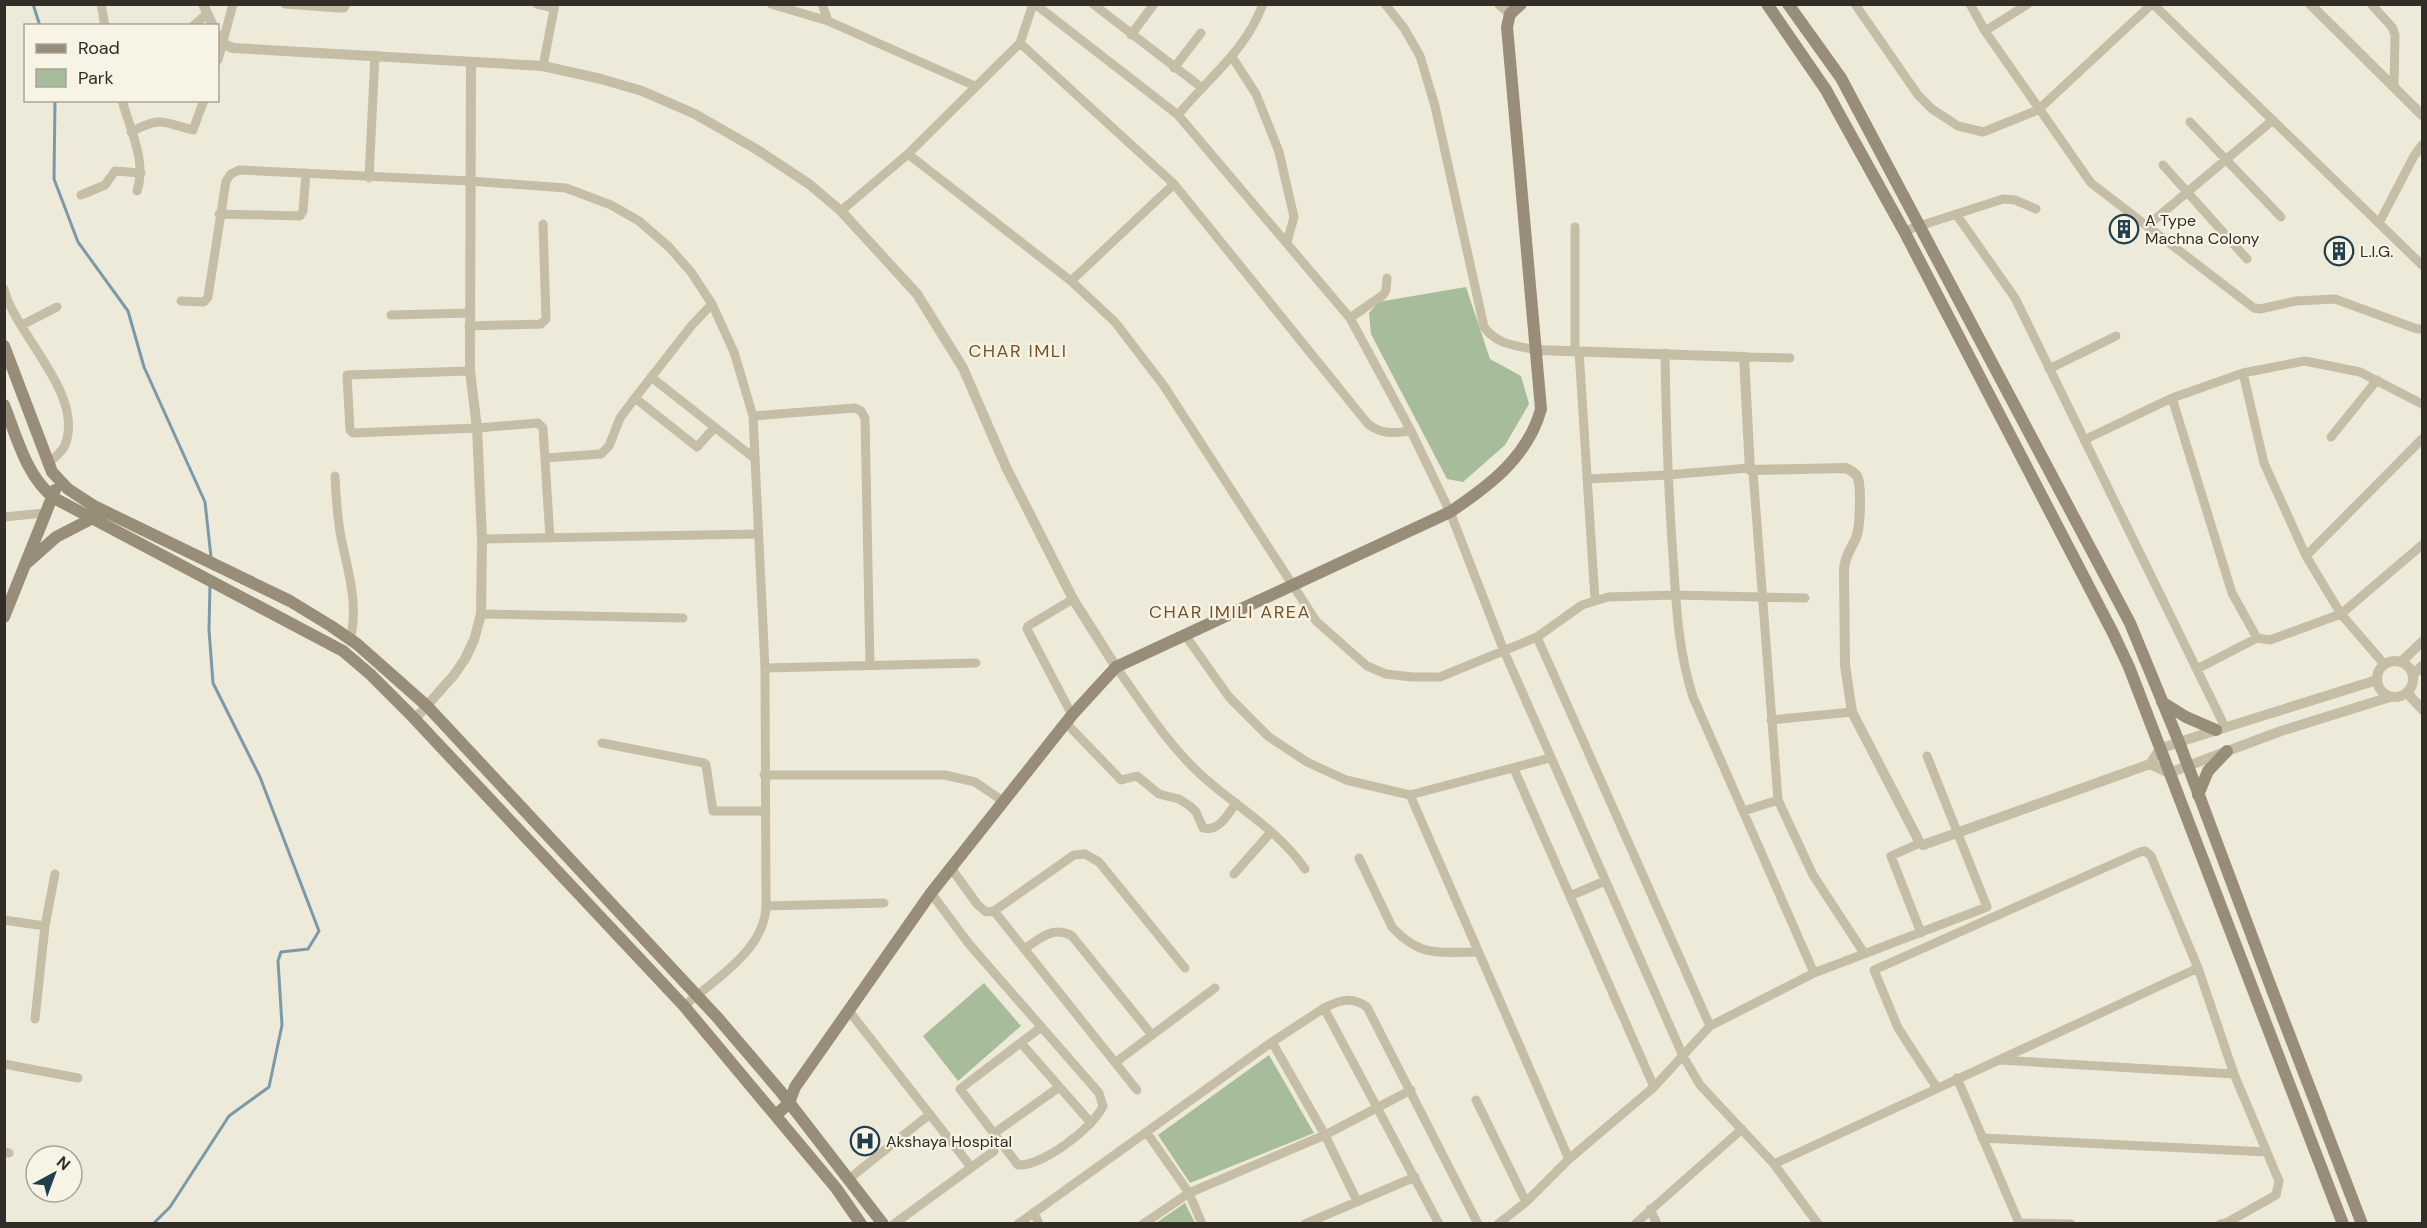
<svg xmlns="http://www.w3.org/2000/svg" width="2427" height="1228" viewBox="0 0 2427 1228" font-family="'DM Sans',sans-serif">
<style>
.green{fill:#a7bc9b}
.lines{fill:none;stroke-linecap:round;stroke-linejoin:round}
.stream{stroke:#7b9aa9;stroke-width:3}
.minor{stroke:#c5bda6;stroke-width:9}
.tertiary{stroke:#c5bda6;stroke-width:10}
.secondary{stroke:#988d78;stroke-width:12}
.labels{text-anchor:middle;stroke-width:4.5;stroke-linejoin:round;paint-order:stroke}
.poi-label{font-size:16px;fill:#322d26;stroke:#f7f4e5;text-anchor:start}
.neighbourhood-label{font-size:18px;letter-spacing:1.5px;fill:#795227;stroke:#f7f4e5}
</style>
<rect width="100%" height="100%" fill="#eeead9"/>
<path class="green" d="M1466,287L1490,359L1521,376L1529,404L1505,445L1463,482L1447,479L1371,334L1369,313L1378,302Z
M984,983L1021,1026L958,1081L923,1036Z
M1269,1055L1314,1133L1190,1183L1158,1135Z
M1185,1203L1195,1223H1156Z"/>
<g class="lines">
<path class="stream" d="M33,4L40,26
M55,100L54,179L78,242L128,311L144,367L205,502L211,557
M153,1224L170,1207L229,1116L269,1087L282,1025L278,961L281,952L308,949L319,931L260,777L213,683L209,630L210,585"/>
<path class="minor" d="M101,4L105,26
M285,4L338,8H344L346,4
M537,4L554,8
M771,4L828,21L975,86
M822,4L828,21
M1035,4L1178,115L1350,318L1411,431L1450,512L1504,651L1683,1056L1700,1085L1774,1164L1818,1224
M1093,4L1201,87
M1385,4L1404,28L1420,56L1435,106L1484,327C1497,345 1515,345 1536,350
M1855,4L1918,95L1932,109L1958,126L1983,132L2038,110L2152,4
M1970,4L1985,31L2091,183L2254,308L2260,309L2296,301L2335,299L2417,329H2422
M2153,4L2422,265
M2371,4L2392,27L2395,35L2394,85
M193,26L207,14
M1985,31L2028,4
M1131,35L1154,4
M1020,43L1174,184L1368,424C1382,435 1394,433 1411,431
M1232,57L1256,94L1279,152L1294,217L1287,242
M218,60L233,4
M543,66L555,4
M1174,68L1201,33
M122,100C130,130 147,161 137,191
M1178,115C1209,77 1245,52 1263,4
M2190,122L2281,217
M131,132C162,116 161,122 193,130L204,100
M908,154L1071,281L1115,322L1164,386L1316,621L1367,666L1386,674L1412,677H1440L1537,637L1582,605L1608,597L1675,595L1805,598
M2163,165L2247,259
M369,178L375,55
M81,195L105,185L115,171L141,173
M841,211L908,154L1020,43L1033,4
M219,214L300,216L303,211L306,173
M1956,214L2015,298L2225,727
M2379,223L2414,156L2422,145
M2147,226L2273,120
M1904,231L2003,199L2015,200L2036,209
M1071,281L1174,184
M4,289C16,336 85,394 65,445C63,451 55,457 50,462
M181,301L204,302L208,297L226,181L231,174L239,170L469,181L566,188L611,205L639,221L669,247L691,272L712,304L734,352L753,416L765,668L766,906C765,950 714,980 684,1006
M391,315L470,313
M1350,318L1383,295L1386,290L1387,278
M22,325L57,307
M469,326L541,324L546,319L543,224
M1575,351V227
M1579,351L1595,600
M1665,353C1666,421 1668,488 1673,556C1676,603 1678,651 1693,697L1814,973
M1744,357L1790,358
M2049,369L2116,336
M470,371L347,375L350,430L353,433L477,428L538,423L543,428L550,538
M2243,373L2264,463L2306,556L2341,614L2384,664
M651,377L754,458
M635,398L697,447L715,427
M2172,398L2232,593L2257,638L2270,640L2341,614L2422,545
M753,416L855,408L861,411L865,418L870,665
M2331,437L2377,380
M2084,440L2172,398L2243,373L2305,361L2360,372L2422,404
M545,458L601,454L609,446L620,418L635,398L692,325L712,304
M1753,472L1778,800L1813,875L1864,953
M335,476C336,497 337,517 341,537C348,572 359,604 350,640
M1587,479L1667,475L1749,468
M4,517L44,513
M482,539L758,534
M2306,556L2422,439
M481,614L683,618
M1185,635L1229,697L1269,737L1307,762L1346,780L1410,795L1550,758
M1537,637L1710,1026
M1116,667C1142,703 1166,742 1199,773C1233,805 1278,829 1305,869
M765,668L976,663
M2197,669L2257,638
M1072,715L1027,629L1028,626L1073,599
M1771,720L1852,712
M1066,723L1121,780L1137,776L1159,794L1179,799L1190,806L1196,812L1203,828C1219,832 1228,814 1236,803
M602,743L704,763L706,765L713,811H765
M1514,769L1654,1087
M764,775H945L975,782L1003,801
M1410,795L1569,1159
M1744,811L1778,800
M1920,843L1891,856L1921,933
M1359,858L1392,927C1420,958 1440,952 1478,952
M951,868L977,904L986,912L994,911L1074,855L1085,854L1099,862L1185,968
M1234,874L1271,832
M931,893L969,944L1099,1093L1103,1106C1093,1128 1043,1166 1018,1165L960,1089L1040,1028
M1570,896L1605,881
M766,906L884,903
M994,911L1137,1090
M4,920L45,926
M1024,949C1040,939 1053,925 1072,936L1152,1035
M1324,1008C1340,1000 1352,996 1367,1007L1478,1224
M849,1011L971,1167
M35,1019L45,926L55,874
M1272,1042L1325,1135L1357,1201
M1021,1043L1091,1123
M2000,1060L2234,1074
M1116,1062L1215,988
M4,1064L78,1078
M1957,1078L2019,1223L2071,1224
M1937,1088L1898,1028L1874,970L2140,852L2145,851L2151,856L2198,968L2234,1074L2279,1181L2276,1195L2228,1222L2220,1224
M1476,1100L1526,1202
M1147,1133L1189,1193L1202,1224
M993,1134L1058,1088
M1982,1138L2267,1152
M4,1152L9,1153
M1774,1164L2198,968
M850,1178L930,1114
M1650,1209L1657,1224
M1034,1212L1039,1224
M894,1224L994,1151
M1018,1224L1272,1042L1324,1008L1439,1224
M1143,1224L1189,1193L1325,1135L1411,1090
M1305,1224L1415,1177
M1498,1224L1526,1202L1569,1159L1654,1087L1710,1026L1814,973L1987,907L1927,756
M1635,1224L1742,1129"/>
<path class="tertiary" d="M203,4L213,26
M1499,4L1510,14
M2310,4L2422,115
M218,35L223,44L233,48L543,66L601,79L642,91L695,114L756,149L809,184L841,211L917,294L963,368L1006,467L1073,599L1116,667
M1536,350L1744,357L1750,470L1846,468C1850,470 1854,472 1857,476C1862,485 1860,528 1856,538C1851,549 1845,556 1844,569L1845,665L1852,712L1920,843L1923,845L2150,764L2160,749L2179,742L2377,680
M2377 679a18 18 0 1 1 36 0a18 18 0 1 1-36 0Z
M2401,662L2422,642
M2413,675L2422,666
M2407,693L2422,709
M415,719L454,675L465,659L474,640L481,614L482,539L477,428L470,371L471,62
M2150,764L2169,773L2281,731L2390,697"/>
<path class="secondary" d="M1767,4L1826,90L1843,121L1904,231L2113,633L2129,667L2343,1224
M1788,4L1841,78L2130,623L2179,742L2271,987L2362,1224
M4,346L52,472L68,489L94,506L290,601L331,626L357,644L427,706L717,1017L781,1092L883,1224
M4,405C17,437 26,476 54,498L343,651L370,674L410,714L684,1006L836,1188L861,1224
M28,562L56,537L91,519
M4,617L55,490
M2162,702L2186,717L2216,730
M2198,795L2208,771L2227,751
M776,1115L789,1103L795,1087L931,893L1072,715L1116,667L1450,512C1489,486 1528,457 1541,409L1507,27L1510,14L1521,4"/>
</g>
<defs>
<g id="building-ring" transform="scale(1.5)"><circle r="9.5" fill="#f7f4e5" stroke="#203f4f" stroke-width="1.5"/><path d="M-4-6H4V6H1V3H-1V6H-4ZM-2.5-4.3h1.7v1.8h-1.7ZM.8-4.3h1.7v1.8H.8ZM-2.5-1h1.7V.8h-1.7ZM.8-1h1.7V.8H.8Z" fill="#203f4f"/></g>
<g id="hospital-ring" transform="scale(1.5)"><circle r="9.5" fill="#f7f4e5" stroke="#203f4f" stroke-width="1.5"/><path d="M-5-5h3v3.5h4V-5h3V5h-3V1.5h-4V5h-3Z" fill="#203f4f"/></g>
</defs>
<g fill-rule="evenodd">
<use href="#building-ring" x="2124" y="229"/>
<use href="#building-ring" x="2339" y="251"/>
<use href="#hospital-ring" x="865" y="1141"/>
</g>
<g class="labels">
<g class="poi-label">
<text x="2145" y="226">A Type<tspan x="2145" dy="18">Machna Colony</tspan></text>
<text x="2360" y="257">L.I.G.</text>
<text x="886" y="1147">Akshaya Hospital</text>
</g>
<g class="neighbourhood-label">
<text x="1018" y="357">CHAR IMLI</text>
<text x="1230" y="618">CHAR IMILI AREA</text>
</g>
</g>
<rect width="2427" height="1228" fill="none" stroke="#322d26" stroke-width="12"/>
<rect x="24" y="24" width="195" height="78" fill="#f7f4e5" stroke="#a8a499" stroke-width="1.5"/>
<rect x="36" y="44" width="30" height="9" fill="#988d78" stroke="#a8a499" stroke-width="1.5"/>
<text x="78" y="54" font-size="18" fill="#322d26">Road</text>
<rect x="36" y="69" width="30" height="18" fill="#a7bc9b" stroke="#a8a499" stroke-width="1.5"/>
<text x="78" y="84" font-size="18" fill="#322d26">Park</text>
<g transform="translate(54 1174) rotate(41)"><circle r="28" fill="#f7f4e5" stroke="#a8a499" stroke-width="1.5"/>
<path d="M0-4.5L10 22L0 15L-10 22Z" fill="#203f4f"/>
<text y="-9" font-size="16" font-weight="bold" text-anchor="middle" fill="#322d26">N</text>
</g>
</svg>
